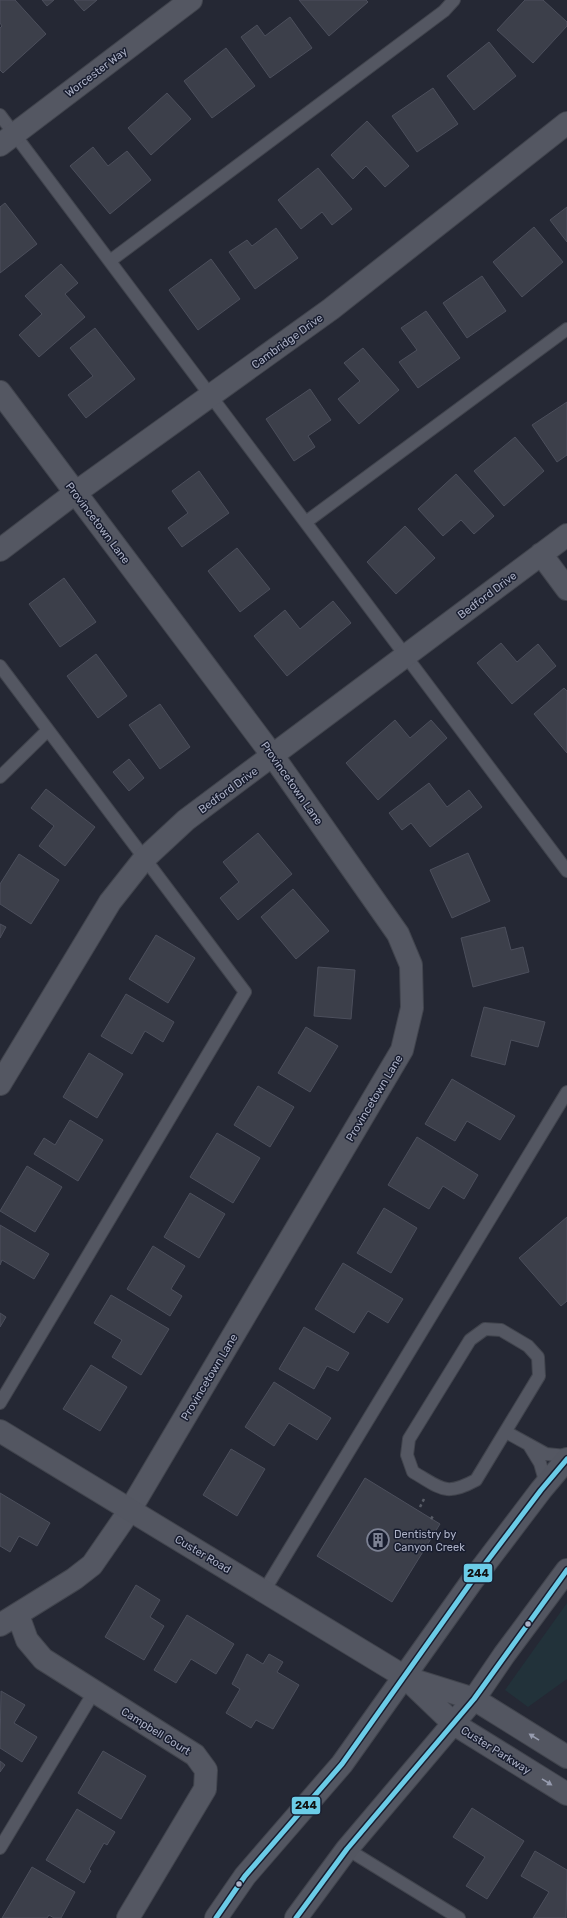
<svg xmlns="http://www.w3.org/2000/svg" width="567" height="1918" viewBox="0 0 567 1918" font-family="Rubik,sans-serif">
<style>
.green{fill:#22323a}
.building{fill:#3c3f4a;stroke:#4c4f5c}
.lines{fill:none;stroke-linecap:round;stroke-linejoin:round}
.lane-casing{stroke:#41444d;stroke-width:14}
.street-casing{stroke:#41444d;stroke-width:24}
.secondary-casing{stroke:#41444d;stroke-width:24}
.path{stroke:#585c66;stroke-width:2.5;stroke-dasharray:3 3;stroke-linecap:butt}
.lane{stroke:#545762;stroke-width:12}
.street{stroke:#545762;stroke-width:22}
.secondary{stroke:#535661;stroke-width:22}
.bus-1-casing{stroke:#181d2f;stroke-width:8}
.bus-1{stroke:#6bcce7;stroke-width:5}
.oneway{fill:#969bae}
.bus-dot{fill:#adb2c7;stroke:#181d2f;stroke-width:1.5}
.labels{text-anchor:middle;stroke-width:3;stroke-linejoin:round;paint-order:stroke}
.street-label{font-size:11px;fill:#adb2c7;stroke:#181d2f}
.poi-label{font-size:11px;fill:#adb2c7;stroke:#181d2f;text-anchor:start}
.line-badge{stroke:#181d2f;stroke-width:1.5}
.pale-badge-label{font-size:11px;text-anchor:middle;font-weight:bold;fill:#111}
</style>
<rect width="100%" height="100%" fill="#252834"/>
<path class="green" d="M567,1603V1679L528,1707L505,1690Z"/>
<path class="building" d="M0,0H15L46,34L3,73L0,70V28L2,26L0,23Z
M42,0H54L47,6Z
M74,0H97L84,11Z
M299,0H366L368,2L329,36Z
M525,0H543L567,22V26L533,63L497,30Z
M290,17L312,48L270,78L241,37L257,25L265,36Z
M489,42L516,76L474,110L447,76Z
M226,48L255,86L212,118L184,81Z
M433,88L458,124L417,152L392,116Z
M167,93L191,119L151,155L128,128Z
M367,121L409,166L385,187L366,166L353,179L331,155Z
M93,147L108,166L127,151L151,180L110,214L70,166Z
M318,168L352,209L332,225L322,212L301,229L278,200Z
M5,203L37,244L0,273V207Z
M567,207V242L550,220Z
M534,227L563,262L522,297L493,262Z
M276,228L298,258L255,289L229,252L247,240L252,246Z
M211,259L240,299L198,330L169,290Z
M61,264L78,283L65,294L85,317L39,357L19,335L42,314L25,296Z
M482,276L506,311L467,338L443,303Z
M426,311L460,358L418,388L399,362L417,350L401,328Z
M95,328L135,379L86,418L68,395L93,376L70,348Z
M363,348L399,390L359,424L338,399L360,381L344,363Z
M310,389L331,420L308,436L315,447L294,461L266,419Z
M567,402V455L557,462L532,425Z
M515,437L544,471L504,506L474,471Z
M199,471L229,513L182,547L168,528L188,513L172,491Z
M456,474L494,516L474,534L461,520L443,536L418,509Z
M405,526L435,558L396,594L367,562Z
M237,548L270,589L240,612L208,571Z
M64,578L96,622L60,647L29,604Z
M333,601L351,623L287,676L254,636L285,610L300,629Z
M501,643L517,662L538,644L556,666L512,704L477,663Z
M96,654L127,696L98,718L67,676Z
M564,688L567,691V753L534,714Z
M160,704L190,747L160,769L129,725Z
M395,720L410,738L431,720L447,738L378,800L346,763Z
M129,759L144,778L129,791L113,772Z
M429,783L447,807L469,790L482,807L430,847L411,823L402,830L389,813Z
M46,789L95,827L65,866L39,846L54,826L31,808Z
M258,833L292,874L238,920L220,898L239,882L223,862Z
M468,853L490,901L452,918L430,870Z
M19,854L59,880L31,924L0,904V884Z
M293,889L329,931L296,959L261,917Z
M0,924L6,927L0,938Z
M505,927L511,950L523,947L529,972L473,987L461,938Z
M156,935L195,958L168,1003L129,979Z
M318,967L355,970L351,1019L314,1016Z
M126,994L174,1022L163,1042L145,1031L132,1054L101,1036Z
M484,1007L545,1022L538,1047L511,1040L505,1065L471,1056Z
M306,1027L338,1046L310,1092L278,1073Z
M89,1053L123,1074L97,1118L63,1097Z
M452,1079L515,1116L500,1140L467,1121L455,1141L425,1124Z
M258,1086L294,1107L270,1147L234,1125Z
M70,1120L103,1140L78,1181L34,1154L44,1138L55,1145Z
M217,1133L260,1158L233,1203L190,1177Z
M417,1137L478,1175L464,1199L443,1186L429,1209L388,1185Z
M27,1166L62,1187L35,1232L0,1211Z
M190,1193L225,1214L199,1258L164,1237Z
M384,1208L417,1228L391,1273L357,1253Z
M567,1217V1301L561,1306L519,1258Z
M0,1225L49,1254L34,1279L2,1260L0,1265Z
M153,1246L185,1266L171,1289L182,1296L170,1316L127,1289Z
M343,1263L403,1299L388,1323L368,1311L354,1333L315,1309Z
M111,1295L169,1329L141,1375L112,1357L122,1340L94,1323Z
M0,1313L6,1317L0,1327Z
M304,1327L349,1353L338,1371L327,1366L314,1389L279,1369Z
M91,1365L127,1387L100,1431L63,1409Z
M274,1382L331,1418L317,1440L289,1423L274,1446L245,1427Z
M231,1449L265,1469L237,1516L203,1495Z
M365,1478L440,1524L392,1602L317,1556Z
M0,1493L50,1523L37,1546L19,1536L10,1552L0,1546Z
M136,1585L160,1600L150,1617L164,1626L144,1660L105,1637Z
M187,1615L234,1644L216,1674L191,1659L176,1683L154,1670Z
M247,1654L263,1664L269,1654L283,1662L277,1672L299,1685L273,1729L256,1720L251,1728L226,1713L240,1689L232,1684Z
M1,1691L25,1705L14,1723L37,1737L22,1762L0,1748Z
M103,1751L146,1776L121,1819L78,1793Z
M0,1761L5,1765L0,1772Z
M472,1808L524,1841L487,1899L466,1886L485,1857L453,1837Z
M77,1809L115,1832L107,1845L104,1843L89,1869L91,1871L84,1883L46,1860Z
M535,1851L567,1870L566,1918H533L549,1892L521,1876Z
M32,1867L75,1892L61,1918H54L49,1915L47,1918H2Z"/>
<g class="lines">
<g class="lane-casing">
<path id="lane" d="M0,115L567,871
M110,261L444,11L454,0
M306,522L567,329
M0,666L245,992L0,1403
M0,777L48,730
M485,1329L501,1330L528,1346L538,1357L539,1376L476,1480C445,1497 441,1488 413,1472L407,1455L409,1439L470,1340Z
M506,1432L546,1454L567,1456
M529,1445L540,1463L546,1484
M264,1591L567,1092
M0,1848L94,1692
M347,1849L459,1918"/>
</g>
<g class="street-casing">
<path id="street" d="M0,145L191,0
M0,392L273,756L398,934L411,965L412,1008L402,1050L130,1510L92,1565L74,1579L0,1625
M0,550L75,493L331,309L567,123
M541,554L567,589
M0,1084L110,902L144,859L186,820L567,535
M18,1615L27,1640L43,1659L195,1755L206,1770L205,1789L128,1918"/>
</g>
<g class="secondary-casing">
<path id="secondary" d="M0,1431L405,1677L454,1724L567,1794
M410,1679L474,1699L567,1757
M216,1918L245,1876L342,1764L472,1581L541,1490L567,1459
M296,1918L347,1849L474,1699L504,1655L567,1570"/>
</g>
<path class="path" d="M420,1507L424,1499
M431,1519L433,1516"/>
<use href="#lane" class="lane"/>
<use href="#street" class="street"/>
<use href="#secondary" class="secondary"/>
<g class="bus-1-casing">
<path id="bus-1" d="M216,1918L245,1876L342,1764L472,1581L541,1490L567,1459
M296,1918L347,1849L474,1699L567,1570"/>
</g>
<use href="#bus-1" class="bus-1"/>
</g>
<defs><path id="oneway-solid" d="M-6-.8H1V-3.2L6.5 0L1 3.2V.8H-6Z"/></defs>
<g class="oneway">
<use href="#oneway-solid" transform="translate(534 1737) rotate(-148)"/>
<use href="#oneway-solid" transform="translate(547 1782) rotate(32)"/>
</g>
<defs>
<g id="building-ring" transform="scale(1.15)"><circle r="9.5" fill="#181d2f" stroke="#7d8294" stroke-width="1.5"/><path d="M-4-6H4V6H1V3H-1V6H-4ZM-2.5-4.3h1.7v1.8h-1.7ZM.8-4.3h1.7v1.8H.8ZM-2.5-1h1.7V.8h-1.7ZM.8-1h1.7V.8H.8Z" fill="#7d8294"/></g>
</defs>
<g fill-rule="evenodd">
<use href="#building-ring" x="378" y="1540"/>
</g>
<g class="bus-dot">
<circle cx="528" cy="1624" r="3.5"/>
<circle cx="239" cy="1884" r="3.5"/>
</g>
<g class="labels">
<g class="street-label">
<text transform="translate(96 72) rotate(-37)" y="4">Worcester Way</text>
<text transform="translate(287 341) rotate(-36)" y="4">Cambridge Drive</text>
<text transform="translate(98 523) rotate(53)" y="4">Provincetown Lane</text>
<text transform="translate(487 595) rotate(-37)" y="4">Bedford Drive</text>
<text transform="translate(292 783) rotate(55)" y="4">Provincetown Lane</text>
<text transform="translate(228 790) rotate(-36)" y="4">Bedford Drive</text>
<text transform="translate(374 1098) rotate(-59)" y="4">Provincetown Lane</text>
<text transform="translate(209 1377) rotate(-59)" y="4">Provincetown Lane</text>
<text transform="translate(203 1554) rotate(31)" y="4">Custer Road</text>
<text transform="translate(156 1731) rotate(32)" y="4">Campbell Court</text>
<text transform="translate(496 1750) rotate(32)" y="4">Custer Parkway</text>
</g>
<g class="poi-label">
<text x="394" y="1538">Dentistry by<tspan x="394" dy="13">Canyon Creek</tspan></text>
</g>
</g>
<g class="line-badge">
<rect x="463" y="1563" width="30" height="20" rx="4" fill="#6bcce7"/>
<rect x="291" y="1796" width="30" height="19" rx="4" fill="#6bcce7"/>
</g>
<g class="pale-badge-label">
<text x="478" y="1577">244</text>
<text x="306" y="1809">244</text>
</g>
</svg>
